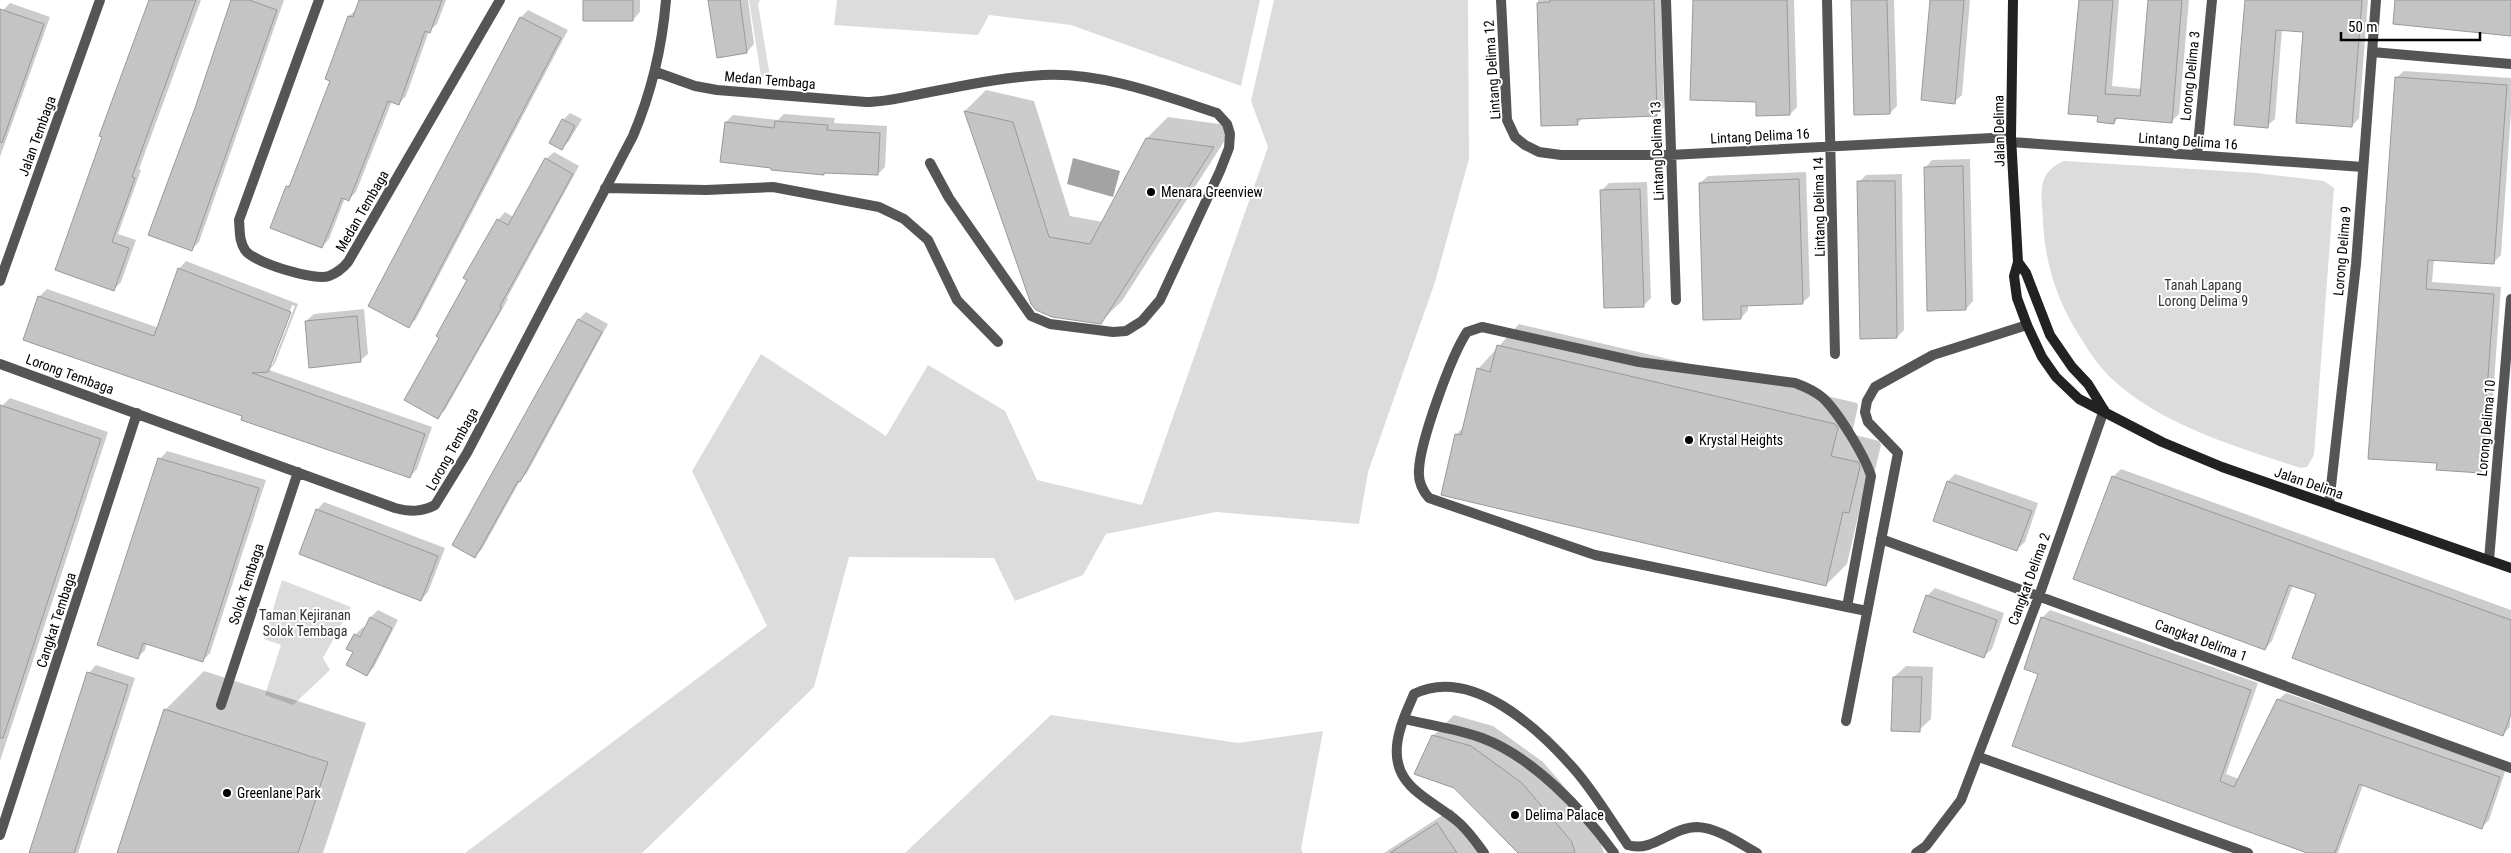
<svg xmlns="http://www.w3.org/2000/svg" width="2511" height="853" viewBox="0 0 2511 853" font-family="'Roboto Condensed',sans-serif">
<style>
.green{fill:#dcdcdc}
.water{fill:#a3a3a3}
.shadow{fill:#0003;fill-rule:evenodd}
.building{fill:#c4c4c4;stroke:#999}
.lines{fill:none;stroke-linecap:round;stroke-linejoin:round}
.street{stroke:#555;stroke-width:10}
.secondary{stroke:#222;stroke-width:10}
.poi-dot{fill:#000;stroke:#fff;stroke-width:2}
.labels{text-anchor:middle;stroke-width:4;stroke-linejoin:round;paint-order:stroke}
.street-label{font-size:14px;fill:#000;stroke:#fff}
.poi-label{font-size:14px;fill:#000;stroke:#fff;text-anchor:start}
.park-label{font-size:14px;fill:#333;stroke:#fff}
</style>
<rect width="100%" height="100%" fill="#fff"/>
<path class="green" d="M749,0H760L758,4L770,77L761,76Z
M837,0H1260L1241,86L1071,25L989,15L978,35L834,25Z
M1274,0H1468L1469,159L1435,282L1368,472L1359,524L1216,512L1106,534L1083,575L1015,601L994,558L849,557L814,687L642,853H465L767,626L692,471L761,354L886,436L928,365L1005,411L1037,480L1142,505L1268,147L1251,101Z
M2064,161L2257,173L2324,181L2334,188L2314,455L2307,467L2300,468C2235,446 2163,426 2112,379C2096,364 2085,345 2074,327C2055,294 2045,261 2043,222C2042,196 2035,173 2064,161Z
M282,580L351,607L323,658L330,670L293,705L265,695L281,645L264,639Z
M1051,715L1238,743L1323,731L1301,849L1303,853H905Z"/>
<path class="water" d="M1073,158L1120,171L1113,197L1067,184Z"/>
<path class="shadow" d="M151,0H201L139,169L141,170L118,234L136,240L121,282L114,289L103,136Z
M232,0H284L199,242L192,249L196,108Z
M360,0H446L437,24L429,31L406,96L399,103L392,101L356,192L349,199L345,198L329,239L322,247L287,187L292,182L331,80L349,16L357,9Z
M584,0H640V12L633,20Z
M709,0H748L754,44L747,52Z
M1538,0H1661L1664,107L1657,114L1584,117L1577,124L1543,125Z
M1695,0H1794L1797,107L1790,114Z
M1852,0H1894L1897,106L1890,113Z
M1930,0H1970L1962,95L1954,102Z
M2080,0H2119L2112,86L2142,89L2150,0H2189L2179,114L2171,122L2119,117L2114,123L2099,115Z
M2246,0H2368L2359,118L2352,126L2304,31L2282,29L2275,119L2267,126Z
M10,3L50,17L0,157V17L3,10Z
M528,10L568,30L416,319L409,326L370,305L521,17Z
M2404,71L2511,78V112L2501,255L2493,263L2434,259L2432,282L2501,287L2488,464L2481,472L2438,469L2396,78Z
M986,90L1034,101L1070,216L1103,222L1147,138L1168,117L1234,126L1122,301L1100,322L1032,304L965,111Z
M570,113L582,119L569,141L562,148L563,120Z
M784,114L835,118L834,123L887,126L885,167L878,174L772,167L726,122L733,115L778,120Z
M554,152L579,166L507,298L508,299L445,410L437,417L440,337L498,220L505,212L514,217L546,159Z
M1970,159L1973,301L1966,309L1925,168L1932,160Z
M1806,172L1810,296L1802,303L1748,305V310L1741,318L1700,183L1708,176Z
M1902,174L1904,330L1897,337L1859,182L1866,175Z
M1647,182L1651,298L1644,305L1601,191L1609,183Z
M186,261L298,304L275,363L269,370L432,427L417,469L410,477L39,297L47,289L159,328L179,269ZM292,305L295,306L272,365H269Z
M364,309L368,354L360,361L306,321L314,314Z
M586,312L608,324L527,473L521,479L482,549L475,556L454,545L579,319Z
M1519,324L1857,403L1858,406L1852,434L1879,441L1881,445L1870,491L1862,499L1847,564L1826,585L1456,435L1464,426L1478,369Z
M10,398L108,432L0,761V413L2,406Z
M167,451L266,480L210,653L203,660L147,643L145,650L138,657L160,459Z
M2121,469L2511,610L2510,727L2502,735L2318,594L2293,585L2272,641L2265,649L2113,477Z
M1955,474L2038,503L2025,542L2017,549L1948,481Z
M324,502L445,548L428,592L421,600L317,510Z
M1935,588L2004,613L1992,649L1984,656L1927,596Z
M378,610L398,620L374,667L367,675L354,652L355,635L363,627L365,629L371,617Z
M2050,610L2258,683L2226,774L2239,779L2278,700L2286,693L2506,769L2489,820L2482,827L2363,785L2338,853H2310L2040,673L2042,618Z
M96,665L135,678L78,853H30L89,673Z
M1906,666L1933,667L1931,719L1919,730L1894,677Z
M204,671L366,723L323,853H118L166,709Z
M1454,715L1493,726L1543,762L1593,820L1604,853H1520L1433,736Z
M1452,809L1482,853H1384Z"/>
<path class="building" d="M149,0H196L132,177L135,178L112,242L129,248L114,291L55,270L102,137L99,136Z
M231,0H249L277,10L192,251L148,235L195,108Z
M359,0H442L430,33L425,31L399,105L388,101L349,201L342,198L322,248L270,228L286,186L289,187L330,81L325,79L348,16L353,17Z
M583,0H633V21H583Z
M708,0H740L747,53L717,58Z
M1550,0H1654L1657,116L1577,119L1578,125L1541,126L1537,3L1550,2Z
M1693,0H1787L1790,115L1756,116V102L1690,100Z
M1851,0H1887L1890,114L1854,115Z
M1930,0H1964L1955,104L1921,100Z
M2079,0H2113L2105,94L2140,96L2148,0H2182L2172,123L2115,118L2114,124L2097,122L2098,116L2068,114Z
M2245,0H2362L2352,127L2296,123L2303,32L2276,30L2268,128L2234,125Z
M2395,0H2511V36L2393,24Z
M0,9L44,24L2,143L0,142Z
M520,17L561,38L409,328L368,306Z
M2395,77L2507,85L2494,264L2428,260L2426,289L2494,294L2481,473L2436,470L2437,463L2368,459Z
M964,111L1013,122L1049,237L1090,244L1146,138L1214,147L1101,324L1052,317L1036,310L1031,304Z
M562,119L575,126L562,150L549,143Z
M775,121L828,125L827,130L880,133L878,175L824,173V175L771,170V168L720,162L725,122L774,128Z
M545,158L573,174L500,306L502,307L438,419L404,400L439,338L436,336L467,280L463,278L497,219L508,225Z
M1963,166L1966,310L1927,311L1924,167Z
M1799,179L1803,304L1741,306V319L1703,320L1699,183Z
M1857,181H1895L1897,338L1860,339Z
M1640,189L1644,307L1604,308L1600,190Z
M178,268L291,312L268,372L252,373L425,434L410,478L241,420L242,416L23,340L38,296L154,336Z
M357,316L361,362L309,368L305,321Z
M578,319L602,332L520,482L518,481L475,558L452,545Z
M1497,345L1835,424L1838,428L1831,456L1858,462L1860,467L1849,513L1843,512L1826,586L1441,495L1455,434L1461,435L1477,368L1490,372Z
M0,405L101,439L3,738H0Z
M158,458L259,488L203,662L143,643L138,659L97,645Z
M2112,476L2511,620V714L2503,736L2292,658L2316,594L2289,585L2265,650L2073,579Z
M1947,481L2032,511L2017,551L1933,521Z
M316,509L438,556L421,601L299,554Z
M1926,595L1997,620L1984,658L1913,632Z
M370,617L392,628L367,676L346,665L353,652L346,649L354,634L360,637Z
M2041,617L2251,690L2220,781L2234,787L2277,699L2500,777L2482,829L2359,784L2335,853H2307L2012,746L2038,674L2024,669Z
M87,672L128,685L123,701L74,853H29Z
M1893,677H1922L1920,732L1891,731Z
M164,709L328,762L298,853H117Z
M1432,735L1471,746L1522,783L1572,842L1575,853H1518L1454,788L1414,774Z
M1437,823L1457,853H1390Z"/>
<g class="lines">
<path class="street" d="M319,0L239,220C240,231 239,241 245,250C254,263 315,281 329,276C337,273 343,268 348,262L500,0
M1501,0L1507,120L1515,137L1525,145L1539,152L1561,155H1670L2011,137
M1666,0L1676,300
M1827,0L1835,354
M2372,52L2511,64
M656,72L695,86L717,90L866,102C889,102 908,96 930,92C967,85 1005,77 1043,75C1102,72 1162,95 1217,113L1227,124L1230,134L1229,148L1220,171L1160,300L1142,321L1126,331L1113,332L1050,324L1031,316L949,198L930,163
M2011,142L2363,167
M2197,155L2212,0
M605,188L706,190L773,187L879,207L904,219L928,240L957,300L998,342
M0,281L100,0
M0,364L395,508C410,512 422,512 435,505L467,453L633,136C652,91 662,49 666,0
M2329,504L2356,264L2376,0
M1881,539L2511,768
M2489,560L2511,299
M1847,607L1871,476C1865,456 1838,412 1823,398C1815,391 1806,387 1795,383L1639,362L1482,327L1467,332C1451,356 1420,442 1419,470C1418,481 1422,490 1429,498L1595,555L1847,607L1867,611
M221,705L298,472
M1404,719C1429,725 1458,729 1482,738C1533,757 1583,810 1614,853
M1846,721L1898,453L1868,422L1865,412L1867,401L1875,387L1933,355L2027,325
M1979,757L2248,853
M0,835L137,413
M1484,853C1476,842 1468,830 1457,821C1423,794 1385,783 1400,730C1403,718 1409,706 1414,694C1472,665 1540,730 1575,770C1595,793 1611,821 1628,845C1653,853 1671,827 1697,827C1718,828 1739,843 1757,853
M1916,853L1926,846L1961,800L2039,596L2104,410"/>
<path class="secondary" d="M2013,0L2011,137L2018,262L2014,276L2017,298L2027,325L2042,357L2056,377L2079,399L2162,442L2222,467L2511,568
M2018,262L2026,273L2050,335L2072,367L2088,384L2104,410"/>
</g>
<g class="poi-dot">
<circle cx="1151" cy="192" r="5"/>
<circle cx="1689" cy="440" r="5"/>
<circle cx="227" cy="793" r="5"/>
<circle cx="1515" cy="815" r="5"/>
</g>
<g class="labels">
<g class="street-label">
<text transform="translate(1492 70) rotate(-94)" y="5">Lintang Delima 12</text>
<text transform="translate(2190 76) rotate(-84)" y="5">Lorong Delima 3</text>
<text transform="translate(770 80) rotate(5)" y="5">Medan Tembaga</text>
<text transform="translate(1999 131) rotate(-91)" y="5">Jalan Delima</text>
<text transform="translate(37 136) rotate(-70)" y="5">Jalan Tembaga</text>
<text transform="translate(1760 136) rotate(-3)" y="5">Lintang Delima 16</text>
<text transform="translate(2188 141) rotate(4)" y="5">Lintang Delima 16</text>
<text transform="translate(1657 151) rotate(-92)" y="5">Lintang Delima 13</text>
<text transform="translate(1819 207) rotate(-91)" y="5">Lintang Delima 14</text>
<text transform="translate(362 211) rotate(-60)" y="5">Medan Tembaga</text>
<text transform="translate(2342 251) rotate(-85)" y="5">Lorong Delima 9</text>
<text transform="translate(70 374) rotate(20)" y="5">Lorong Tembaga</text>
<text transform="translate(2486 428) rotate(-85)" y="5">Lorong Delima 10</text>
<text transform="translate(452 449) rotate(-61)" y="5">Lorong Tembaga</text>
<text transform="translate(2309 483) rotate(19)" y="5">Jalan Delima</text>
<text transform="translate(2029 579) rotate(-70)" y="5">Cangkat Delima 2</text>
<text transform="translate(246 584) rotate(-72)" y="5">Solok Tembaga</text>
<text transform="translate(56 620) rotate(-72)" y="5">Cangkat Tembaga</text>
<text transform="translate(2201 640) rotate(20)" y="5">Cangkat Delima 1</text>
</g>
<g class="poi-label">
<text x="1161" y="197">Menara Greenview</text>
<text x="1699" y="445">Krystal Heights</text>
<text x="237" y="798">Greenlane Park</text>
<text x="1525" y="820">Delima Palace</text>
</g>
<g class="park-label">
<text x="2203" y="290">Tanah Lapang<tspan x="2203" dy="16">Lorong Delima 9</tspan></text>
<text x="305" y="620">Taman Kejiranan<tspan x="305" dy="16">Solok Tembaga</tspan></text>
</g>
</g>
<path d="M2341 32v8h139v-8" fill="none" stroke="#000000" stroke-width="2.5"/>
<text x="2348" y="32" font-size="15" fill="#000000" stroke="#ffffff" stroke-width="4" paint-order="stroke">50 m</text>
</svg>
